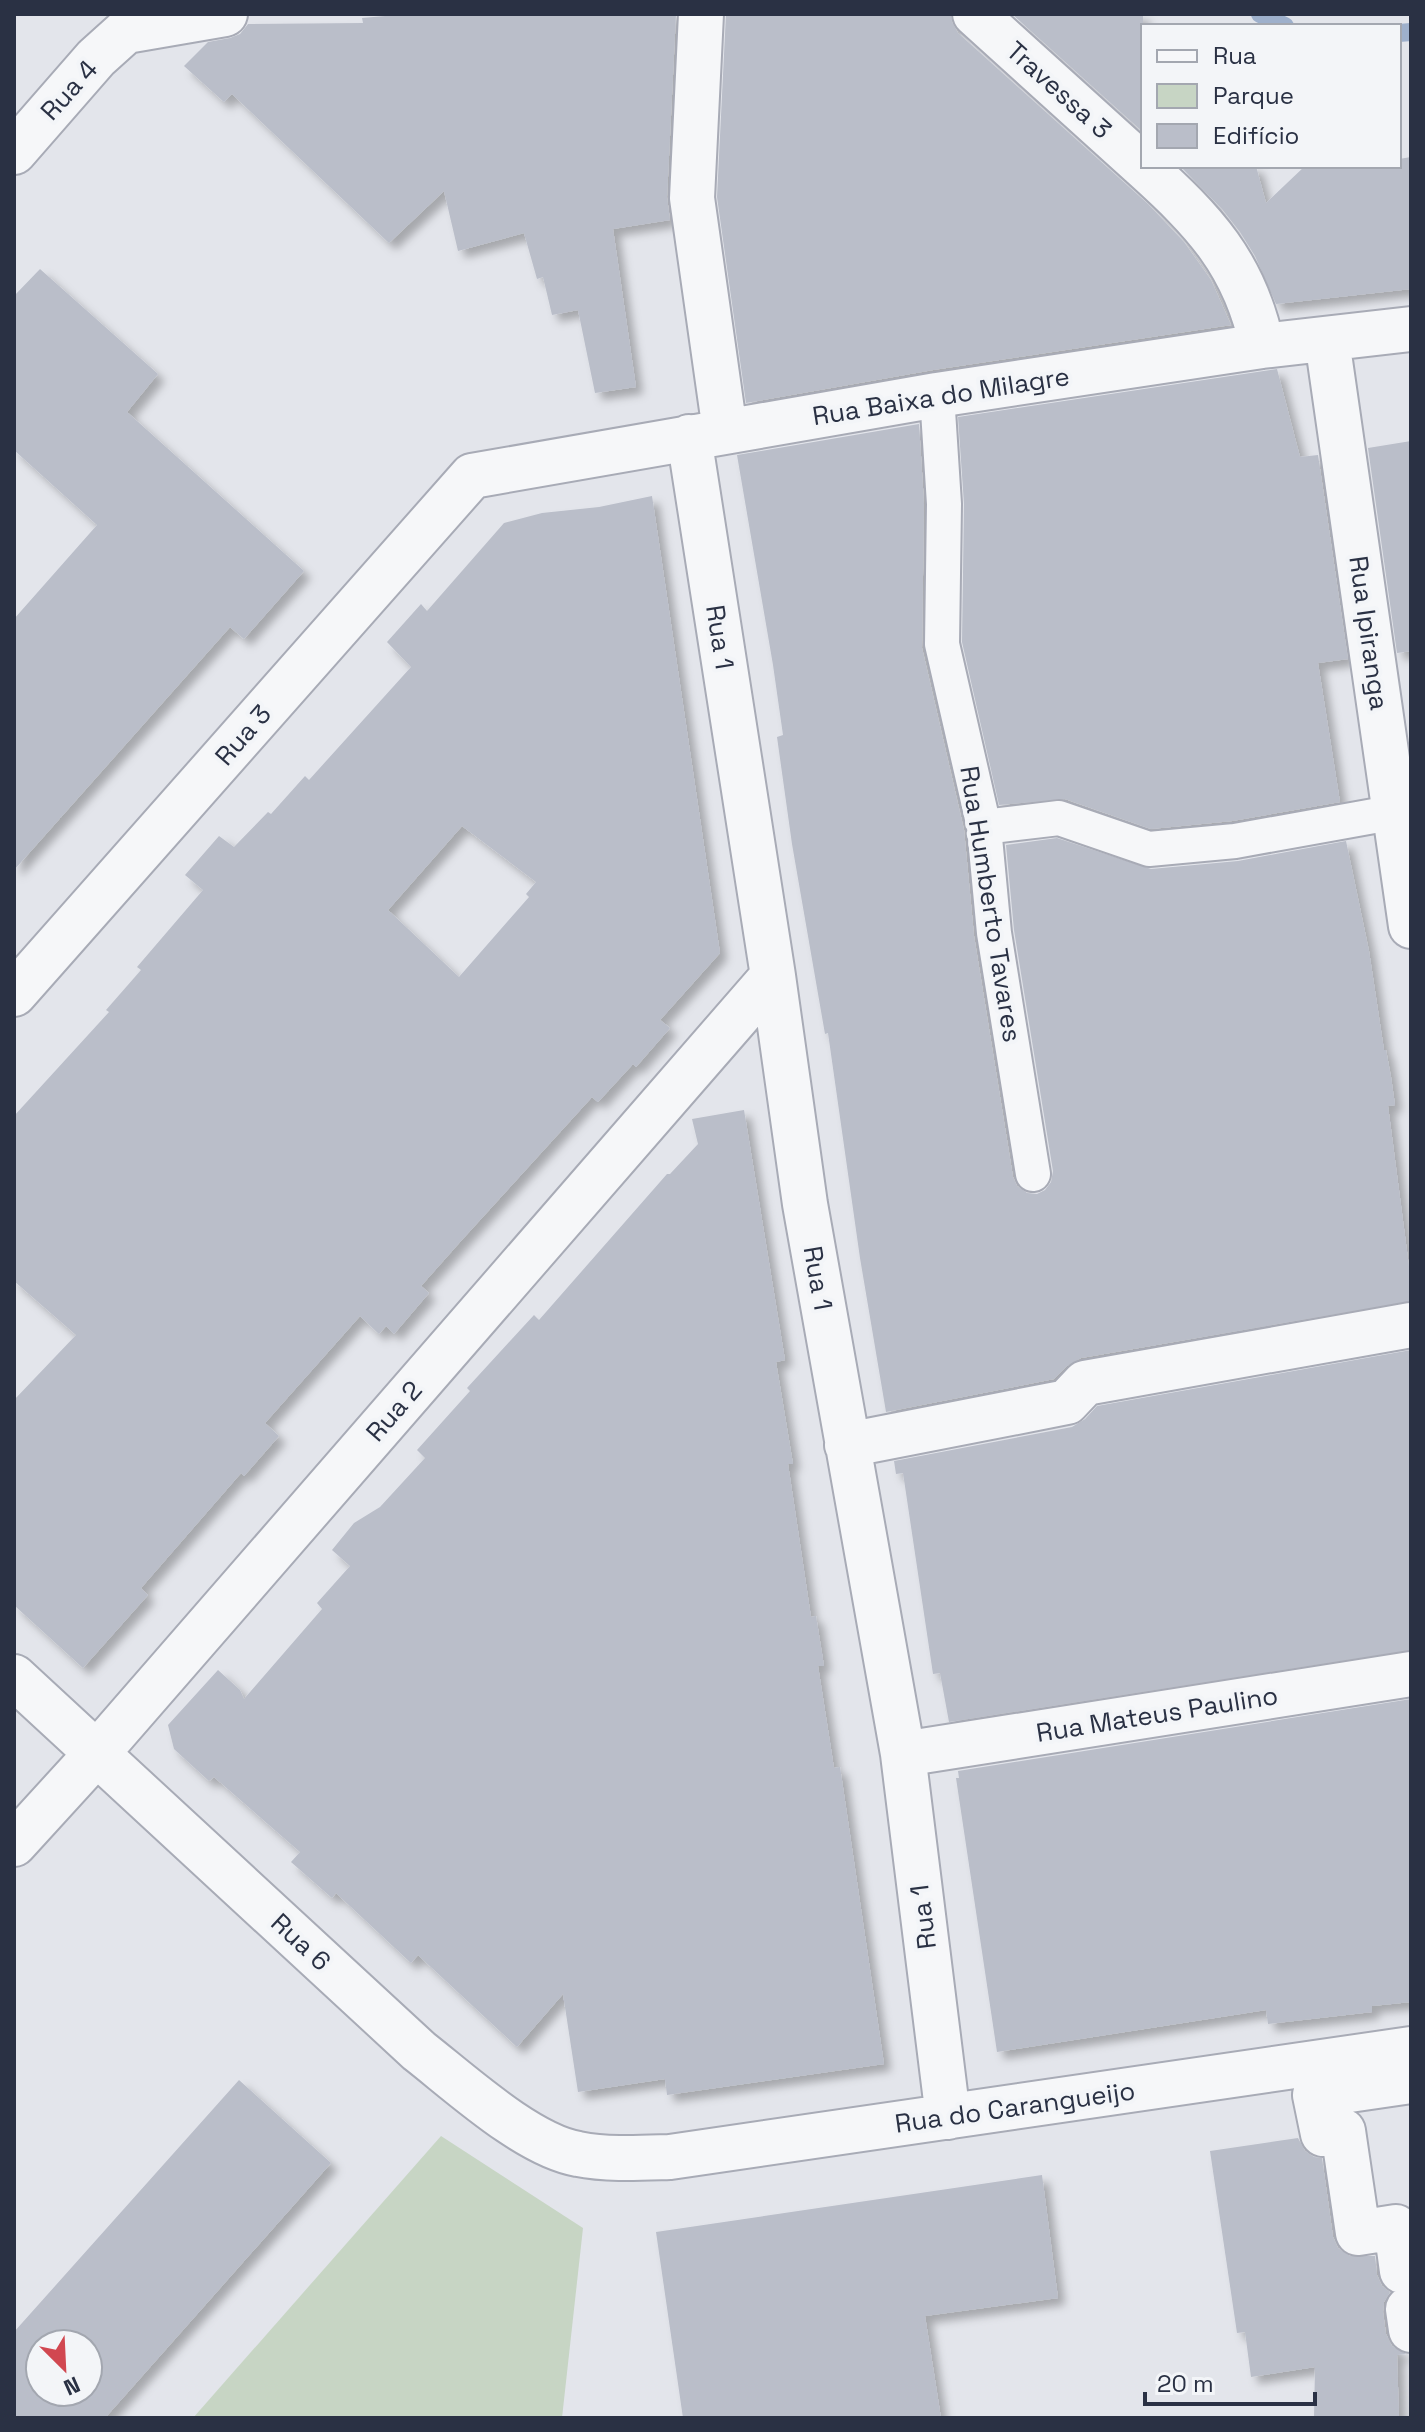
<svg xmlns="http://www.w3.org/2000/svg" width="1425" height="2432" viewBox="0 0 1425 2432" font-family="'Space Grotesk',sans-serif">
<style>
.green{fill:#c7d5c4}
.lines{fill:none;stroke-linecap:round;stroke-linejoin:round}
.stream{stroke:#9eb0cc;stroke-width:18}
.building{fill:#babec9;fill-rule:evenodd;filter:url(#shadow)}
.lane-casing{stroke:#a8abb6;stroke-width:38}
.street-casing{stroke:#a8abb6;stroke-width:48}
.lane{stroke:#f6f7f9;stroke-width:34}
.street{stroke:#f6f7f9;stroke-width:44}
.labels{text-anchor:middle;stroke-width:8;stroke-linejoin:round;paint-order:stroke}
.street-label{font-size:26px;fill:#2a3144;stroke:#f3f5f8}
</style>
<defs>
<filter id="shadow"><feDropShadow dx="7" dy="7" stdDeviation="4" flood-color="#0004"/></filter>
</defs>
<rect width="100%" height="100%" fill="#e3e5eb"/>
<path class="green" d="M441,2136L583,2228L562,2418H193Z"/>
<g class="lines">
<path class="stream" d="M1260,14L1285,26
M1399,33L1411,32"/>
</g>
<path class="building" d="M408,14H676L667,197L670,220L613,229L636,387L595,393L578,310L552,315L543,277L537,279L524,233L458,251L444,191L389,243L232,94L224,102L184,66L208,42L230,38L240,34L248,24L363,23L362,18Z
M726,14H951L952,22L958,33L1148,204L1184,242L1211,280L1231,325L933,370L746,403L717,197Z
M1012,14H1143V132Z
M1411,157V289L1276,304L1255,256L1240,232L1222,209L1180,166H1256L1266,203L1305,166H1399V159Z
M40,269L158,374L127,412L304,571L244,639L230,627L14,870V619L97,525L14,450V296Z
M1277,369L1300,457L1318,455L1348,659L1318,663L1340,802L1232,821L1151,829L1065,799L999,805L962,642L964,504L958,417Z
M919,424L924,504L922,648L964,830L974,936L1013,1177L1017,1186L1027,1193L1037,1194L1045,1190L1051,1182L1053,1171L1014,930L1006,845L1057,838L1151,869L1238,861L1346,841L1369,951L1384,1050H1386L1391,1077L1395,1105L1388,1106L1411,1282V1301L1081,1358L1067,1366L1054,1379L886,1412L860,1258L828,1033L825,1034L792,844L777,737L783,735L773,665L737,455Z
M1411,441V651L1397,653L1368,448Z
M652,496L720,953L660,1020L670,1028L636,1067L633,1064L598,1102L592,1097L460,1242L421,1286L429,1293L394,1334L386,1326L379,1334L360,1316L265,1423L279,1436L244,1476L241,1473L141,1588L148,1595L83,1668L15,1606L14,1400L76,1335L14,1281V1116L109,1012L106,1010L141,970L137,967L203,890L185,875L219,836L234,847L268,812L271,814L305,776L309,780L411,667L387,642L421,604L427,611L504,523L542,513L599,507ZM462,826L536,882L526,894L529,897L459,977L388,910Z
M744,1110L785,1360L776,1362L793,1464H788L811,1617L816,1616L824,1666H818L834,1768L840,1767L884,2064L667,2095L665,2079L578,2092L563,1994L517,2047L418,1955L411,1963L336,1893L332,1898L291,1862L300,1852L214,1777L209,1781L174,1749L168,1725L218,1670L240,1690L244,1699L322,1609L317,1603L350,1566L332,1550L354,1523L380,1507L425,1458L417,1450L470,1391L467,1388L534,1315L539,1320L667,1174H670L698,1144L692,1119Z
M1411,1350V1650L949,1722L940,1673L933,1674L903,1473L896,1474L894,1461L1072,1427L1085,1419L1097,1406Z
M1411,1699V2002L1372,2006V2012L1268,2024L1266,2010L997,2052L956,1778H959L958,1771Z
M239,2080L331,2163L105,2418H14V2332ZM40,2344H88V2392H40Z
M1298,2138L1305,2151L1314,2157L1322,2158L1333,2237L1338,2248L1350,2256H1375L1377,2275L1382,2286L1390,2292L1384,2302L1383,2312L1386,2334L1392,2346L1406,2354L1397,2355L1399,2418H1314L1315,2367L1251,2377L1245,2332L1237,2333L1210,2151Z
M1042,2175L1058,2298L925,2316L941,2418H683L656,2232Z"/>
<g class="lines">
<g class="lane-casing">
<path id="lane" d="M937,395L944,504L942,644L984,827L994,933L1033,1174
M984,827L1059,818L1149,849L1235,841L1396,812"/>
</g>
<g class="street-casing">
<path id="street" d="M701,14L692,198L725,431
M975,14L1143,166
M14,152L96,58L126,31L225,14
M1143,166C1204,221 1245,264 1262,346
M1327,340L1411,926
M689,437L773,976L805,1204L903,1754L948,2117
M14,994L472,476L937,395L1262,346L1411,329
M847,1445L1067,1402L1085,1383L1411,1325
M14,1677L419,2051C460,2083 527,2145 578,2154C608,2160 640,2158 670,2157L1411,2049
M903,1754L1411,1674
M14,1844L98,1752L773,976
M1411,2081L1315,2095L1323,2134L1343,2131L1358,2233L1396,2227L1402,2271L1411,2269
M1411,2308L1408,2309L1411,2330"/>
</g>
<use href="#lane" class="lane"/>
<use href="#street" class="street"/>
</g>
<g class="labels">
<g class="street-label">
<text transform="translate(69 90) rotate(-48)" y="9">Rua 4</text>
<text transform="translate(1059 90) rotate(42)" y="9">Travessa 3</text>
<text transform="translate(941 396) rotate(-9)" y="9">Rua Baixa do Milagre</text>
<text transform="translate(1369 633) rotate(82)" y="9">Rua Ipiranga</text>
<text transform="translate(720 637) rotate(81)" y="9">Rua 1</text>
<text transform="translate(243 735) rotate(-49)" y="9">Rua 3</text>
<text transform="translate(991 904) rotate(81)" y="9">Rua Humberto Tavares</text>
<text transform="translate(818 1278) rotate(80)" y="9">Rua 1</text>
<text transform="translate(394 1411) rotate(-49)" y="9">Rua 2</text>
<text transform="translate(1157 1714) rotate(-9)" y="9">Rua Mateus Paulino</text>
<text transform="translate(923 1917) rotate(-97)" y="9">Rua 1</text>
<text transform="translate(301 1942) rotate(43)" y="9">Rua 6</text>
<text transform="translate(1015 2107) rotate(-8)" y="9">Rua do Carangueijo</text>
</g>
</g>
<rect width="1425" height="2432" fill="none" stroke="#2a3144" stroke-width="32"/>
<rect x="1141" y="24" width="260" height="144" fill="#f3f5f8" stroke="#a3a7b0" stroke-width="2"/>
<rect x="1157" y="50" width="40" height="12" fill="#f6f7f9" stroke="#a3a7b0" stroke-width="2"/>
<text x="1213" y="64" font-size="24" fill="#2a3144">Rua</text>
<rect x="1157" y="84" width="40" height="24" fill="#c7d5c4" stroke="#a3a7b0" stroke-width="2"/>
<text x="1213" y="104" font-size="24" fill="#2a3144">Parque</text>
<rect x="1157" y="124" width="40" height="24" fill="#babec9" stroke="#a3a7b0" stroke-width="2"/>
<text x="1213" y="144" font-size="24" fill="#2a3144">Edifício</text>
<g transform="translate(64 2368) rotate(156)"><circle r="38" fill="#f3f5f8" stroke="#a3a7b0" stroke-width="2"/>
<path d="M0-6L14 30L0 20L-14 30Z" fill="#d14750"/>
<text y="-12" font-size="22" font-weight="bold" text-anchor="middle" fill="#2a3144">N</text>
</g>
<path d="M1145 2392v12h170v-12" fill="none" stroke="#2a3144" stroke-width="4"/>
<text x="1157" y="2392" font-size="24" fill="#2a3144" stroke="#f3f5f8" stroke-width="6" paint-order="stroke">20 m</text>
</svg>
